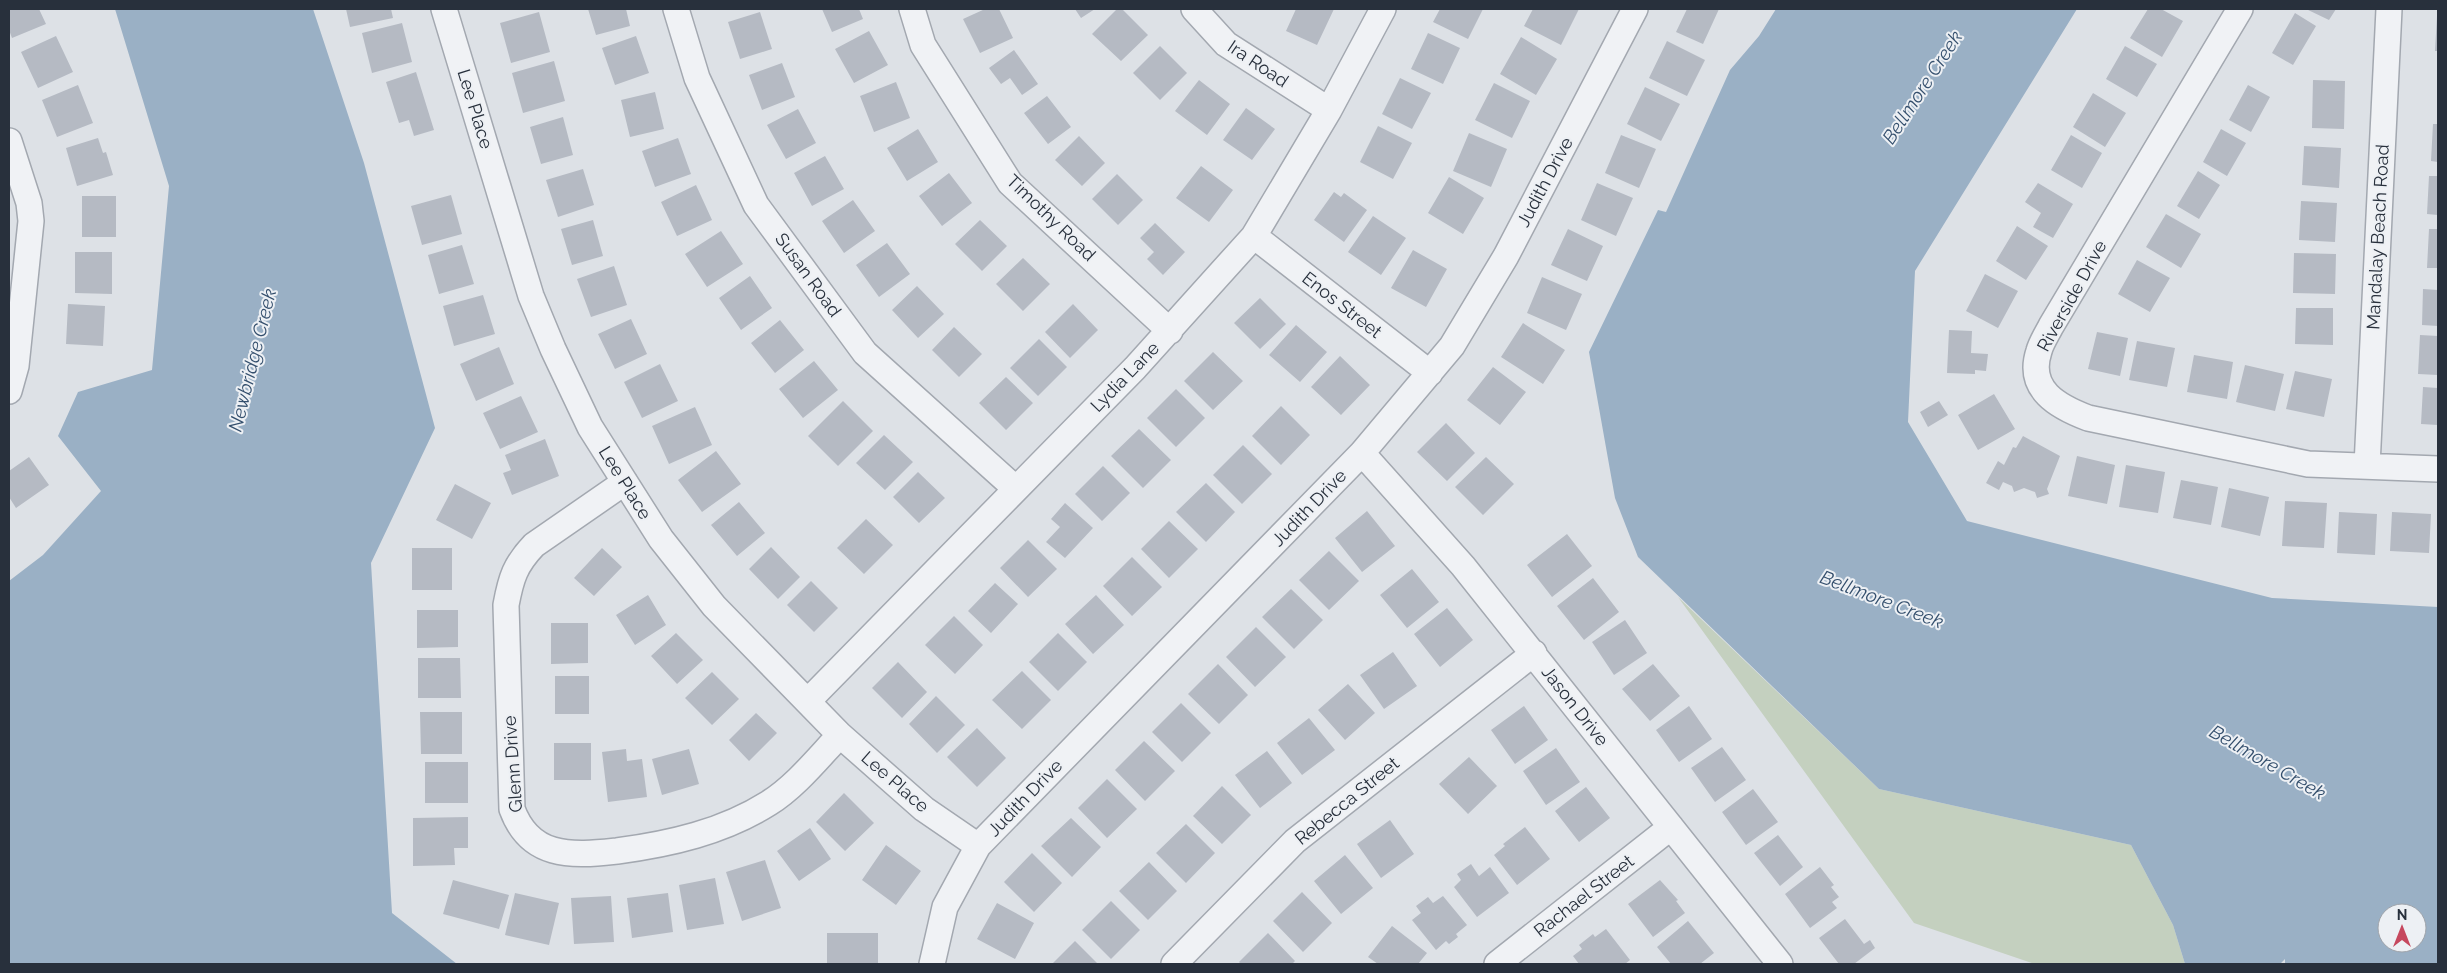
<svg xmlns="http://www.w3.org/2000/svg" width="2447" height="973" viewBox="0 0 2447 973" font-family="Raleway,sans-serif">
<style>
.green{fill:#c4d0bf}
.water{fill:#9ab0c5;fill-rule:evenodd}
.building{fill:#b5bac3}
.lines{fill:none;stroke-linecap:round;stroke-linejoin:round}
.minor-casing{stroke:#a3a8b0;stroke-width:28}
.minor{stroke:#f0f2f5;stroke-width:25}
.labels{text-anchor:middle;stroke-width:4;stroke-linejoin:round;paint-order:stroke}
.street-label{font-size:18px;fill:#28303c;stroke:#edf0f4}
.water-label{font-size:19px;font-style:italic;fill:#344f6d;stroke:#edf0f4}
</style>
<rect width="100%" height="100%" fill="#dde1e6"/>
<path class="green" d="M1678,597L1879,789L2131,845L2173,925L2185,964H2035L1914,923Z"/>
<path class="water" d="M115,9H313L364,163L435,428L371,563L392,913L457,964H9V581L43,555L101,491L58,436L78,392L152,370L169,186Z
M1776,9H2077L1915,271L1908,422L1967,521L2272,598L2438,607V964H2285V959L2280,964H2185L2173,925L2131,845L1879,789L1638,557L1615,498L1589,352L1658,210L1666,212L1730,70L1759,36ZM2387,913H2417V943H2387Z"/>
<path class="building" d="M9,9H39L46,24L12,38L9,30Z
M346,9H391L393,18L350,27Z
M588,9H626L630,26L596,35Z
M822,9H859L863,19L832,32Z
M985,9H999L1013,38L980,53L963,19Z
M1075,9H1095L1081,18Z
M1117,9H1122L1148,35L1121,61L1092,34Z
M1296,9H1334L1317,45L1286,31Z
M1440,9H1483L1468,39L1433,22Z
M1533,9H1579L1561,45L1524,26Z
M1687,9H1719L1703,44L1676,32Z
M2148,9H2161L2183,21L2162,57L2130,38Z
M2306,9H2336L2329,20Z
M539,12L550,52L511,63L500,23Z
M760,12L772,49L740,59L728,22Z
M2295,13L2316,26L2293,65L2272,53Z
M2437,16H2438V51H2435Z
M402,23L412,62L372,73L362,33Z
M869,31L888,65L854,83L835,49Z
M1428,33L1460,48L1443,84L1411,69Z
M56,36L73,72L38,88L21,52Z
M636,36L649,73L615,85L602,48Z
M1521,37L1557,59L1536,95L1500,74Z
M1667,41L1705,60L1687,96L1649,78Z
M1160,46L1187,73L1160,100L1133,73Z
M2125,46L2157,64L2137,97L2106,79Z
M1014,50L1038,84L1022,95L1010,78L1001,84L989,68Z
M554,61L565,101L523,113L512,73Z
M782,63L795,97L762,110L749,75Z
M416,72L434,130L414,136L409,120L399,123L386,82Z
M1400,78L1431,93L1412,129L1382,114Z
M1199,80L1230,104L1207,135L1175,111Z
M2313,80L2345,81L2344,129L2312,128Z
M896,82L910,118L874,132L860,96Z
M1494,83L1530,101L1512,138L1475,120Z
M78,85L93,123L57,137L42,100Z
M2248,85L2270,97L2251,132L2229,120Z
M1645,87L1680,104L1661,141L1627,124Z
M655,92L664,129L630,137L621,100Z
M2093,93L2126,113L2105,147L2073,127Z
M1047,96L1071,127L1048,144L1024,113Z
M1246,108L1275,129L1252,160L1223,140Z
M798,109L816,143L786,159L767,125Z
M563,117L573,155L541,164L530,127Z
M2433,124H2438V162L2431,161Z
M1378,126L1412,143L1393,179L1360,162Z
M918,129L938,162L907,181L887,148Z
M2221,129L2246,143L2227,176L2203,162Z
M1469,133L1507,149L1491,187L1453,171Z
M1621,135L1656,149L1639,188L1605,173Z
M2071,135L2102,153L2082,188L2051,170Z
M1079,136L1105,163L1082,186L1055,160Z
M98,138L103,153L106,152L113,175L77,186L66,148Z
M678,138L691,174L655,187L642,151Z
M2304,146L2341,148L2339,188L2302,185Z
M825,156L844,189L812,206L794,173Z
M1201,166L1233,190L1209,222L1176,198Z
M583,169L594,205L558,217L546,180Z
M2198,171L2220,185L2199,219L2177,206Z
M949,173L972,203L942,226L919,196Z
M1117,174L1143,200L1118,225L1092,199Z
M2429,176H2438V215L2427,214Z
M1449,177L1484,198L1463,234L1428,213Z
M1597,183L1633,198L1616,236L1581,220Z
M2038,183L2073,204L2053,238L2033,227L2041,213L2025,202Z
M696,185L712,220L677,236L661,202Z
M1334,192L1341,197L1344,193L1367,210L1344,242L1314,220Z
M451,195L462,234L422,245L411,206Z
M82,196H116V237H82Z
M853,200L875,231L844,253L822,221Z
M2301,201L2337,203L2335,242L2299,240Z
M2166,214L2201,234L2181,268L2146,247Z
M1373,216L1406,238L1381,275L1348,252Z
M593,220L603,256L572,265L561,229Z
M980,220L1007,246L982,271L955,244Z
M1155,223L1185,252L1163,275L1147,259L1154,252L1140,238Z
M2017,226L2048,246L2026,280L1996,261Z
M1568,229L1603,246L1587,281L1551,265Z
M2429,229H2438V268H2427Z
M721,231L743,264L707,287L685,254Z
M887,243L910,274L879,297L856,265Z
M462,245L474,284L439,294L428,255Z
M1413,250L1447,269L1426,307L1391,288Z
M75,252H112V294L75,293Z
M2294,253L2336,254L2335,294L2293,293Z
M1023,258L1050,284L1023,311L996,284Z
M2137,260L2170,278L2150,312L2118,294Z
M614,266L627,305L591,317L577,279Z
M1985,274L2018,291L1998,328L1966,311Z
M750,276L772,308L741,330L719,298Z
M1542,277L1582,294L1566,330L1527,313Z
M917,286L944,314L918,338L892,310Z
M2423,289L2438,290V326L2422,325Z
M483,295L495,334L454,346L443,306Z
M1260,298L1286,324L1260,349L1234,323Z
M68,304L105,306L103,346L66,344Z
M1073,304L1098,330L1070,358L1045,332Z
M2296,308H2333V345L2295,344Z
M631,319L647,354L615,369L598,334Z
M780,320L804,350L775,373L751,343Z
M1523,323L1565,350L1543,384L1501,357Z
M1296,325L1327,352L1300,382L1269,355Z
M954,327L982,354L959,377L932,350Z
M1949,330L1972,331L1971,353L1988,354L1986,371L1975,370V374L1947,373Z
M2097,332L2128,338L2120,376L2088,369Z
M2420,335L2438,336V375L2418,374Z
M1039,339L1067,367L1038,396L1010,368Z
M2137,341L2175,348L2167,387L2129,380Z
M499,347L514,384L476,401L460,364Z
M1213,352L1243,381L1213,410L1184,381Z
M2194,355L2233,362L2227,399L2187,392Z
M1340,356L1370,385L1341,415L1311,387Z
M814,361L838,390L803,418L779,389Z
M660,364L678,401L642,418L624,382Z
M2245,365L2284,374L2275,411L2236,402Z
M1493,367L1526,392L1500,425L1467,400Z
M2295,371L2332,379L2324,417L2286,409Z
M1006,377L1033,403L1006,430L979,403Z
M2423,387L2438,388V425L2421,424Z
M1176,389L1205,418L1176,447L1147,418Z
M1994,394L2015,429L1978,450L1958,415Z
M521,396L538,432L500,449L483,413Z
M843,401L873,431L838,466L808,436Z
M1939,401L1948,415L1928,427L1920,412Z
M1281,406L1310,435L1281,465L1252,436Z
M695,407L712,445L669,464L652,426Z
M1446,423L1475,453L1447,481L1417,452Z
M1139,429L1171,460L1143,488L1111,456Z
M884,435L913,462L885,490L856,463Z
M2023,436L2060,456L2047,489L2049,494L2037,498L2035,492L2024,488L2014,492L2012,486L2003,482L1999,490L1986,483L1998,461L2004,465L2013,447L2016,448Z
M545,439L559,476L512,495L503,473L511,470L505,455Z
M1243,445L1272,474L1242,504L1213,475Z
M716,451L741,484L702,512L678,480Z
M2077,456L2115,465L2107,504L2068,496Z
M29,457L49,485L16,508L9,497V471Z
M1486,457L1514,484L1483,515L1455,487Z
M2126,465L2165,472L2158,513L2119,507Z
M1103,466L1130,493L1102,521L1075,494Z
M918,472L945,498L919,523L893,497Z
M2181,480L2218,487L2211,525L2173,518Z
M1206,483L1235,512L1206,542L1176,512Z
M455,484L491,503L472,539L436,520Z
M2229,488L2269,497L2260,536L2221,527Z
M2285,501L2327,503L2324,548L2282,546Z
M739,502L765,533L737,556L711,525Z
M1065,503L1093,528L1065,558L1046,542L1060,527L1051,519Z
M1367,511L1395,546L1362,572L1335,538Z
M2339,512L2377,514L2375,555L2337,553Z
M2392,512L2431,514L2429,553L2390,551Z
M866,519L893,545L864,574L837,548Z
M1169,521L1198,549L1169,578L1141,549Z
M1567,534L1592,566L1552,597L1527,565Z
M1028,540L1057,569L1028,597L1000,568Z
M771,547L800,577L778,599L749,569Z
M412,548H452V590H412Z
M602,548L622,567L594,596L574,578Z
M1329,551L1359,581L1329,610L1299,580Z
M1132,557L1162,587L1132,616L1103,586Z
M1412,569L1439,602L1407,628L1380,595Z
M1593,578L1619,612L1584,640L1557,606Z
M811,581L838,608L814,632L787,605Z
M995,583L1018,604L991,633L968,611Z
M1291,589L1323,620L1294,649L1262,617Z
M648,595L666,625L635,645L616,615Z
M1096,595L1124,625L1093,654L1065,624Z
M1447,608L1473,640L1440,667L1414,634Z
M417,610H458V647L417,648Z
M954,616L983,645L955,674L925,645Z
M1625,620L1647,653L1614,675L1592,642Z
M551,623H588V663L551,664Z
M1256,627L1286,657L1255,687L1226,657Z
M676,633L703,660L677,684L651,656Z
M1058,633L1087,662L1058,691L1029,662Z
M1393,652L1417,686L1384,709L1360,675Z
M418,658H460L461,698H418Z
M898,662L927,692L902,718L872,688Z
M1218,664L1248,695L1219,724L1188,694Z
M1653,664L1680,696L1650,721L1622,689Z
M1022,671L1051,700L1022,729L992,700Z
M712,672L739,699L712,725L685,698Z
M555,676H589V714H555Z
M1348,684L1375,713L1345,740L1318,710Z
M936,696L965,725L937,753L909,724Z
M1181,703L1211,733L1182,762L1152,732Z
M1524,706L1548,740L1515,764L1491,730Z
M1689,706L1712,739L1679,762L1656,730Z
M420,712H462V754H421Z
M756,713L777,733L749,761L729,740Z
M1309,718L1335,750L1302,775L1277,743Z
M977,728L1006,758L977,787L947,757Z
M1144,741L1175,771L1145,801L1115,770Z
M554,743H591V780H554Z
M1722,747L1746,780L1715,802L1691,768Z
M1556,748L1580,782L1546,805L1523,771Z
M626,749L627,761L642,759L647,797L608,802L602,752Z
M689,749L699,784L662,795L652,759Z
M1267,751L1292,783L1260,808L1235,775Z
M1469,757L1497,786L1468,814L1439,784Z
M425,762H468V803H425Z
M1107,779L1137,809L1107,838L1078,808Z
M1222,786L1251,815L1222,844L1193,816Z
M1586,787L1610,818L1579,842L1555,811Z
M1753,789L1778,822L1746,845L1722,812Z
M844,793L874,823L845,851L816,822Z
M468,817V848H454L455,865L413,866V818Z
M1071,818L1101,847L1072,877L1041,846Z
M1390,820L1414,854L1381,878L1357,844Z
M1186,824L1215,853L1186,883L1156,853Z
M1525,827L1550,859L1517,885L1494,855L1505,846L1503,844Z
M810,828L831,859L799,881L777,851Z
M1778,835L1803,867L1780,886L1754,853Z
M886,845L921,871L896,905L862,880Z
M1032,853L1062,883L1034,912L1004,882Z
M1345,855L1373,888L1341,914L1314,881Z
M765,860L781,908L742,921L726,872Z
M1149,862L1177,891L1148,920L1119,891Z
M1471,864L1479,876L1490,867L1509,893L1477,917L1454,887L1461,880L1457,874Z
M1820,867L1834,885L1831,887L1839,897L1832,902L1837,908L1810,928L1785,894Z
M715,878L724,924L687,930L679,885Z
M453,880L509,895L499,929L443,914Z
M1660,880L1678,900L1676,901L1685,913L1653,937L1628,904Z
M1302,892L1332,923L1303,952L1273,921Z
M515,893L559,903L549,945L505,935Z
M668,893L673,932L632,938L627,898Z
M611,896L614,942L574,944L571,898Z
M1443,896L1467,925L1456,934L1458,937L1449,944L1446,941L1436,950L1412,920L1421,913L1416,906L1428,897L1433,903Z
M1111,901L1140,930L1111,959L1082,930Z
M997,903L1034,923L1015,959L977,939Z
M1845,919L1864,944L1870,940L1875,948L1854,964H1839L1819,938Z
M1688,921L1714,953L1700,964H1671L1657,947Z
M1392,926L1427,953L1418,964H1378L1368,957Z
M1606,929L1630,960L1625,964H1579L1573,956L1582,949L1579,945L1593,934L1595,937Z
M827,933H878V964H827Z
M1268,933L1295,961L1292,964H1241L1239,962Z
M1075,941L1098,964H1052Z"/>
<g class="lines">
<g class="minor-casing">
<path id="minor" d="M444,9L531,296L553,349L590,427L661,539L714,606L840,735L924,809L978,846
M676,9L697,78L756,205L865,353L1016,489
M912,9L923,45L1010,183L1170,331
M1194,9L1226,44L1329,110
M2240,9L2051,326C2047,334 2041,343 2039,351C2026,390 2059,407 2088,418L2308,464L2438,469
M9,141L29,203L31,221L16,366L9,391
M1254,236L1430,373
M1362,453L1463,566L1780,964
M2367,466L2389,9
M625,482L534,545C515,565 511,578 506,605L512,809C519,828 532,844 553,850C573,856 598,853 617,851C670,844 723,832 769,803C796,786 818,758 840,735
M809,700L1135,368L1254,236L1329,110L1383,9
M932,964L945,907L978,846L1362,453L1452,346L1506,256L1635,9
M1174,964L1295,841L1534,653
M1497,964L1671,827"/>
</g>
<use href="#minor" class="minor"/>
</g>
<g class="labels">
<g class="street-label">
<text transform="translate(1258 64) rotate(34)" y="6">Ira Road</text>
<text transform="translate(475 109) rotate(73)" y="6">Lee Place</text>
<text transform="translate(1545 182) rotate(-62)" y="6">Judith Drive</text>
<text transform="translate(1051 218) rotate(44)" y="6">Timothy Road</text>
<text transform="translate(2378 237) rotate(-87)" y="6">Mandalay Beach Road</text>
<text transform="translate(808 275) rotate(54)" y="6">Susan Road</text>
<text transform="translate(2072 296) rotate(-61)" y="6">Riverside Drive</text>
<text transform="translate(1342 305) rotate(38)" y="6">Enos Street</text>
<text transform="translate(1125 377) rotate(-46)" y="6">Lydia Lane</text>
<text transform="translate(625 483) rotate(58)" y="6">Lee Place</text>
<text transform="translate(1309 508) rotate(-46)" y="6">Judith Drive</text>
<text transform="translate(1575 706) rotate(52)" y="6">Jason Drive</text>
<text transform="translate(513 764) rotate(-94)" y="6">Glenn Drive</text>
<text transform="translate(895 782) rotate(41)" y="6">Lee Place</text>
<text transform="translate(1025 798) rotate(-46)" y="6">Judith Drive</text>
<text transform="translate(1347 801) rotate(-39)" y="6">Rebecca Street</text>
<text transform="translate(1584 896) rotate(-38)" y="6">Rachael Street</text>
</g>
<g class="water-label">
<text transform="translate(1922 87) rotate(-57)" y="7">Bellmore Creek</text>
<text transform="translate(252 360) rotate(-76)" y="7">Newbridge Creek</text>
<text transform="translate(1882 599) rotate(21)" y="7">Bellmore Creek</text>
<text transform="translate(2268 762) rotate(30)" y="7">Bellmore Creek</text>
</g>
</g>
<rect width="2447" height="973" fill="none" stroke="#28303c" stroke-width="20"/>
<g transform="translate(2402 928)"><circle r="24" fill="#edf0f4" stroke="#9ea3aa"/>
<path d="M0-4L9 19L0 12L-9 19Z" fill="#c6485e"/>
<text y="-8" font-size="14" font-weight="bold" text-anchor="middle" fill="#28303c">N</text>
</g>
</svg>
